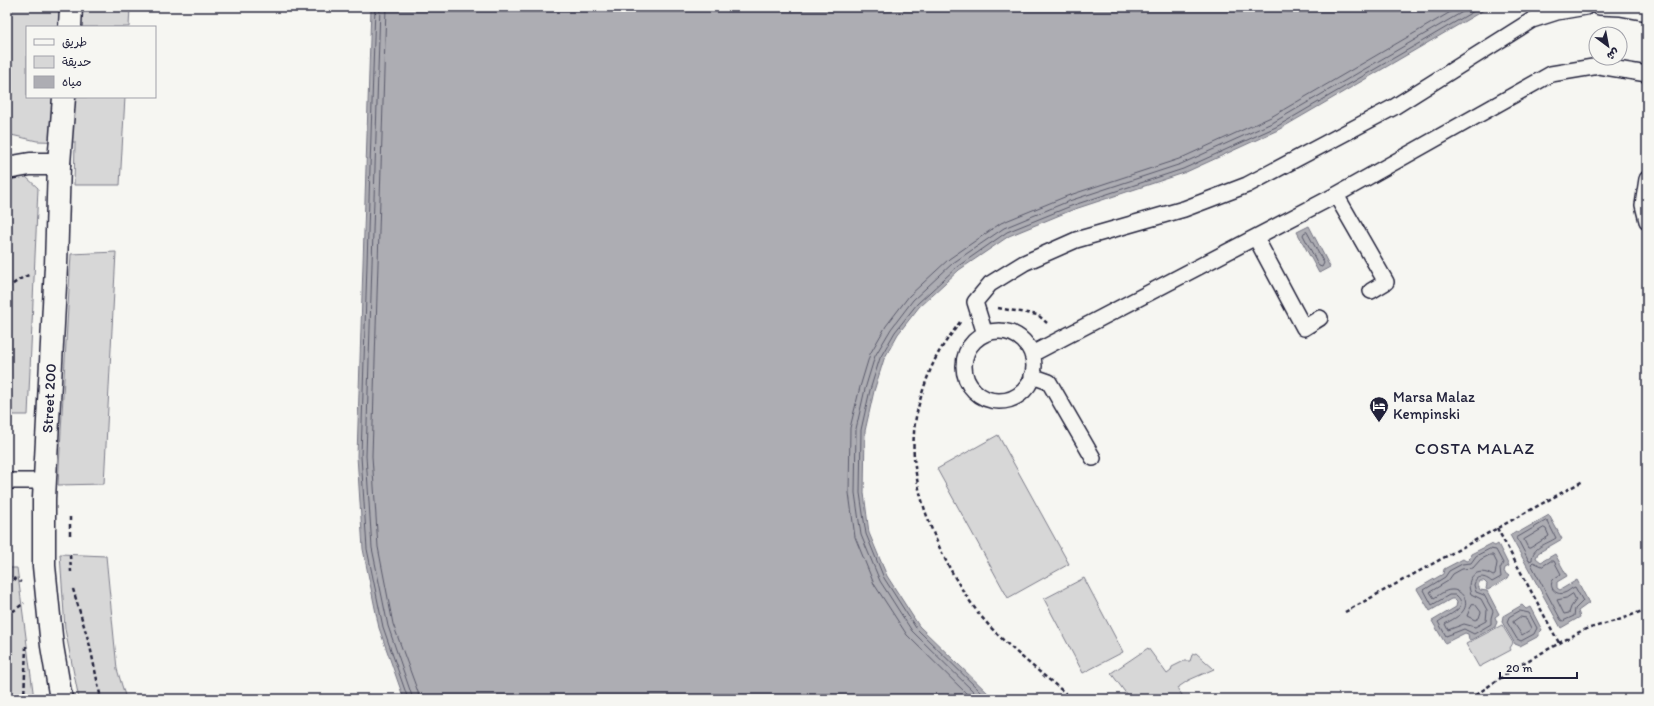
<svg xmlns="http://www.w3.org/2000/svg" width="1654" height="706" viewBox="0 0 1654 706" font-family="Itim,'Playpen Sans Arabic',sans-serif">
<style>
.green{fill:#d7d7d7;stroke:#7c7c89}
.water{fill:#adadb3;stroke:#757583}
.lines{fill:none;stroke-linecap:round;stroke-linejoin:round}
.shore{stroke:#5a5a6b;stroke-width:1}
.service-casing{stroke:#22223b;stroke-width:18}
.minor-casing{stroke:#22223b;stroke-width:25}
.path{stroke:#22223b;stroke-width:2.5;stroke-dasharray:4 3;stroke-linecap:butt}
.service{stroke:#f6f6f2;stroke-width:15}
.minor{stroke:#f6f6f2;stroke-width:22}
.labels{text-anchor:middle;stroke-width:3;stroke-linejoin:round;paint-order:stroke}
.poi-label{font-size:15px;fill:#22223b;stroke:#f6f6f2;text-anchor:start}
.street-label{font-size:15px;fill:#22223b;stroke:#f6f6f2}
.quarter-label{font-size:17px;letter-spacing:1px;fill:#22223b;stroke:#f6f6f2}
</style>
<rect width="100%" height="100%" fill="#f6f6f2"/>
<filter id="ink" filterUnits="userSpaceOnUse"><feTurbulence type="fractalNoise" baseFrequency=".025" numOctaves="2"/><feDisplacementMap in="SourceGraphic" scale="8" xChannelSelector="R" yChannelSelector="G"/><feConvolveMatrix kernelMatrix="1 2 1 2 8 2 1 2 1" color-interpolation-filters="sRGB"/></filter>
<g filter="url(#ink)">
<path class="green" d="M7,7H130L129,27H27V97H125L120,185H74L75,142L37,141L7,134Z
M25,176L38,188L28,415H7V178Z
M116,252L104,484L58,485L71,254Z
M998,435L1069,564L1008,598L937,469Z
M60,554L106,556L117,669L126,699H79L65,629Z
M7,568H17L34,699H7Z
M1084,578L1123,652L1083,673L1044,599Z
M1502,625L1513,643L1510,648L1511,650L1479,667L1466,644Z
M1148,648L1167,674L1171,671L1172,667L1184,661H1190L1192,655L1196,653L1214,669L1189,680L1177,688L1185,699H1130L1111,673Z"/>
<path class="water" d="M371,7H1489L1278,130L1184,173L1072,210L1009,236L959,270L919,307L898,334L884,359L874,391L865,431L864,493L869,533L887,576L919,626L994,699H404L379,628L363,549L357,456Z
M1309,226L1330,267L1319,273L1297,232Z
M1549,515L1562,539L1538,553L1536,558L1541,562L1555,554L1567,576L1557,582V588L1560,590L1577,580L1589,603L1578,611L1580,617L1561,628L1510,535L1516,531L1517,533L1521,531Z
M1491,544L1495,546L1498,544L1509,566L1505,568L1504,572L1509,576L1508,578L1488,590L1486,589L1487,584L1484,581H1480L1478,585L1480,590L1487,591L1499,614L1495,617L1497,622L1495,627L1471,640H1469L1468,634L1465,633L1445,643L1432,621L1456,607L1457,602L1454,599H1451L1430,611L1417,589L1443,574L1444,569L1463,559L1466,561L1469,560L1471,554Z
M1522,605L1526,609L1530,607L1542,630L1539,633V636L1520,646L1515,644L1502,622L1503,616Z"/>
<g class="lines">
<path class="shore" d="M375,7L361,456L367,549L383,627L408,699
M380,7L366,456L372,548L388,626L413,699
M386,7L372,456L378,547L393,624L418,692L419,699
M1307,232L1324,263L1322,267L1319,266L1303,235L1304,233Z
M1546,521L1548,522L1556,538C1547,544 1532,547 1532,560L1529,561L1517,538Z
M1544,528L1546,529L1549,536L1530,548H1528L1524,540Z
M1490,549L1496,550L1503,563L1500,569L1501,577L1492,582C1485,576 1477,574 1474,585L1476,592L1484,595L1493,611L1491,618V624L1474,634L1464,629L1446,636L1438,622C1447,615 1471,608 1456,595H1449L1432,605L1424,590L1445,577L1449,571L1462,564L1471,563L1476,556Z
M1490,555H1493L1497,563L1495,575L1493,576C1478,566 1464,577 1471,594L1481,599L1487,610L1486,621L1475,627L1464,624L1448,630L1445,624C1451,620 1459,617 1463,611C1470,602 1462,589 1451,590C1445,590 1439,595 1434,598L1430,592L1448,581L1453,574L1462,569L1473,568L1480,560Z
M1551,561H1554L1561,574C1559,576 1555,577 1553,580C1548,587 1556,596 1564,593C1568,592 1571,588 1575,587L1583,601L1575,609L1574,616L1563,621L1561,620L1531,564L1533,562L1542,566Z
M1573,594L1576,600L1571,607L1569,613L1564,614L1557,600L1566,598Z
M1475,604L1481,612L1479,618L1475,620L1467,616L1472,604Z
M1520,611L1529,613L1537,628L1534,634L1521,641L1517,639L1507,622L1509,617Z
M1520,617L1526,618L1531,628L1530,630L1522,635L1513,622Z
M972,699L907,635L874,584L855,537L849,493L850,428L860,387L870,354L886,326L909,296L949,259L1001,223L1067,196L1179,159L1271,117L1459,7
M981,699L912,631L880,581L861,535L855,493L856,429L865,389L875,356L891,329L913,300L953,263L1004,228L1069,201L1181,164L1274,122L1471,7
M988,699L916,628L884,578L866,534L860,493L861,430L870,390L880,358L895,332L917,304L957,267L1007,232L1071,206L1183,169L1276,127L1481,7"/>
<g class="service-casing">
<path id="service" d="M1599,7L1620,8L1647,13
M1647,179L1643,205L1647,221
M1336,195L1386,282L1371,291
M1256,238L1304,328L1320,318
M964 366a35 35 0 1 1 70 0a35 35 0 1 1-70 0Z
M985,334L975,302L990,284L1024,263L1076,240L1184,209L1247,185L1394,107L1532,20L1557,12L1586,7
M1032,354L1336,195L1551,74L1599,66L1647,74
M1032,376L1049,382L1093,458
M7,481H44"/>
</g>
<g class="minor-casing">
<g id="minor">
<path d="M70,27L71,7"/>
<path d="M7,168L30,164H59"/>
<path id="s1" d="M61,699L52,646L44,566V498L56,266L59,164L64,97"/>
</g>
</g>
<path class="path" d="M7,288L22,278L31,274
M998,308L1038,315L1047,323
M960,322C953,332 945,342 939,352C928,371 915,410 914,433C909,492 944,569 980,615C1006,647 1041,672 1072,699
M70,517V538
M1497,528L1559,643
M70,555L71,572
M7,575L21,582
M73,589L90,646L101,699
M1345,612L1583,481
M7,616L24,603
M24,699L26,646
M1470,699L1518,666L1583,630L1622,619L1647,609"/>
<use href="#service" class="service"/>
<use href="#minor" class="minor"/>
</g>
</g>
<defs>
<g id="hotel-pin" transform="scale(1)"><path d="M0 17L-7.5 6A9.5 9.5 0 1 1 7.5 6Z" fill="#22223b" stroke="#f6f6f2"/><path d="M-6-4.5h1.5V1H6V5H4.5V3h-9V5H-6ZM-4 0a1.8 1.8 0 1 1 3.6 0ZM.5 0V-2.5h3Q6-2.5 6 0Z" fill="#fff"/></g>
</defs>
<g fill-rule="evenodd">
<use href="#hotel-pin" x="1379" y="406"/>
</g>
<g class="labels">
<g class="poi-label">
<text x="1393" y="402">Marsa Malaz<tspan x="1393" dy="17">Kempinski</tspan></text>
</g>
<g class="street-label">
<text dy="5" stroke="none"><textPath href="#s1" startOffset="302">Street 200</textPath></text>
</g>
<g class="quarter-label">
<text x="1475" y="454">COSTA MALAZ</text>
</g>
</g>
<rect width="1654" height="706" fill="none" stroke="#f6f6f2" stroke-width="24"/>
<rect x="12" y="12" width="1630" height="682" fill="none" stroke="#22223b" stroke-width="1.5" filter="url(#ink)"/>
<rect x="26" y="26" width="130" height="72" fill="#f6f6f2" stroke="#a1a1a9"/>
<rect x="34" y="39" width="20" height="6" fill="#f6f6f2" stroke="#a1a1a9"/>
<text x="62" y="46" font-size="12" fill="#22223b">طريق</text>
<rect x="34" y="56" width="20" height="12" fill="#d7d7d7" stroke="#a1a1a9"/>
<text x="62" y="66" font-size="12" fill="#22223b">حديقة</text>
<rect x="34" y="76" width="20" height="12" fill="#adadb3" stroke="#a1a1a9"/>
<text x="62" y="86" font-size="12" fill="#22223b">مياه</text>
<g transform="translate(1608 46) rotate(148)"><circle r="19" fill="#f6f6f2" stroke="#a1a1a9"/>
<path d="M0-3L7 15L0 10L-7 15Z" fill="#22223b"/>
<text y="-6" font-size="11" font-weight="bold" text-anchor="middle" fill="#22223b">ش</text>
</g>
<path d="M1500 672v6h77v-6" fill="none" stroke="#22223b" stroke-width="2"/>
<text x="1506" y="672" font-size="12" fill="#22223b" stroke="#f6f6f2" stroke-width="3" paint-order="stroke">20 m</text>
</svg>
